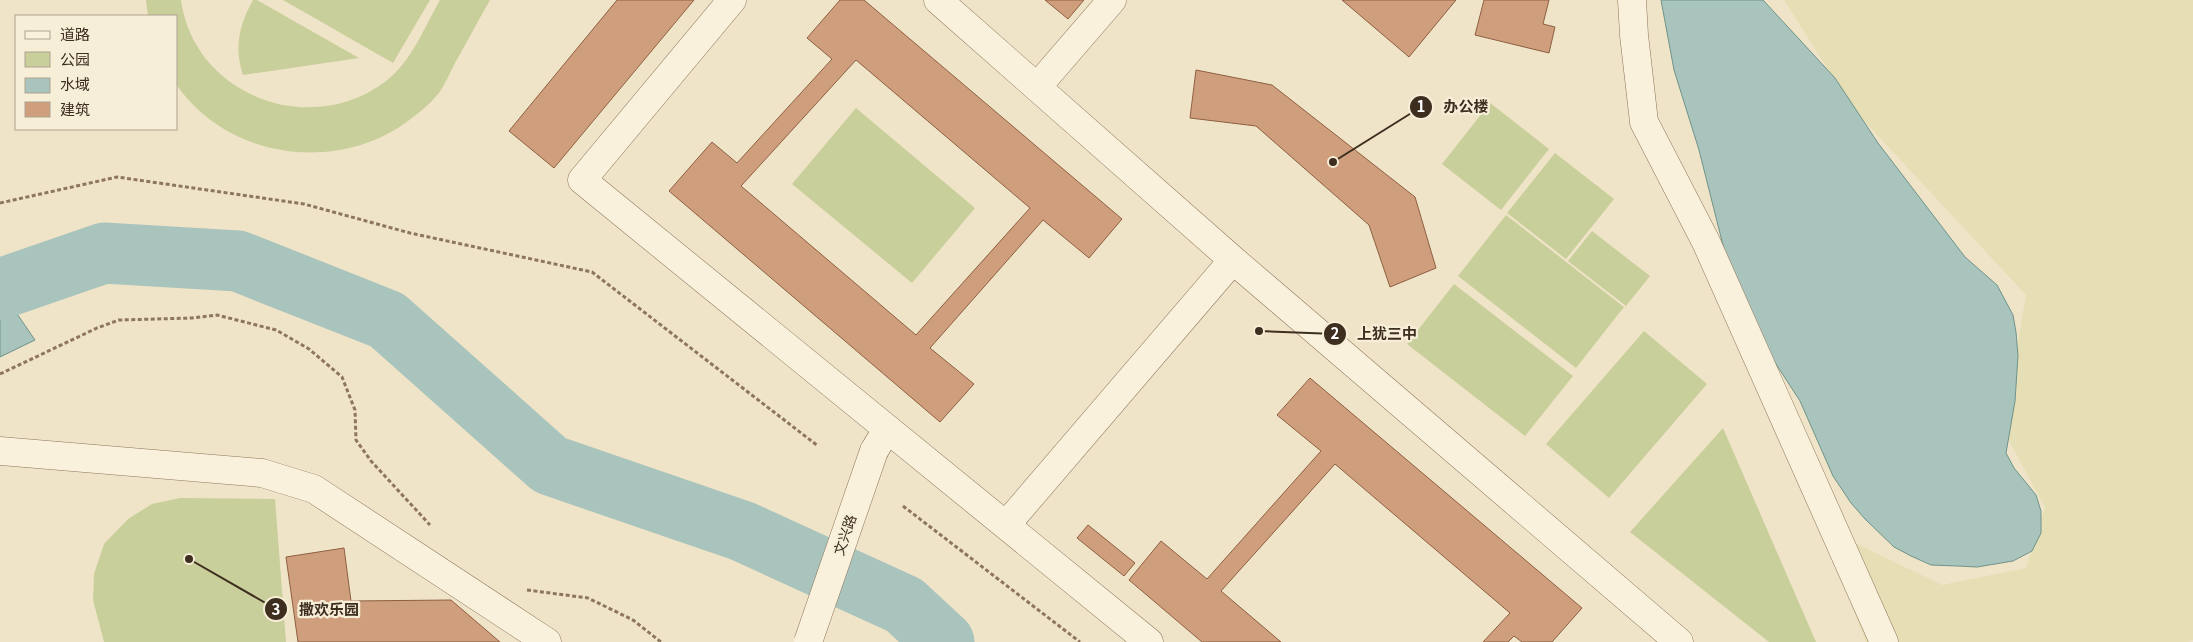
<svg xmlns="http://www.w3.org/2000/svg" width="2193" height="642" viewBox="0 0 2193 642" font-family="Georgia,'Noto Sans SC',serif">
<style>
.farmland{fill:#e6deb5}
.green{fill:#c9cf9b}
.water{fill:#a9c4bc;stroke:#6f938a}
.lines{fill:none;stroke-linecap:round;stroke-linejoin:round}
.river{stroke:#a9c4bc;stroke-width:61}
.building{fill:#cf9f7d;stroke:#8d5f41;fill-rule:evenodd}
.minor-casing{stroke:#8d765c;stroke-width:29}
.tertiary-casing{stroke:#8d765c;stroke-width:29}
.path{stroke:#8d765c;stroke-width:3;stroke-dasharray:4 2.5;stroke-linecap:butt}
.minor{stroke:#faf1dc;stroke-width:28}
.tertiary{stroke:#faf1dc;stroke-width:28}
.tertiary-bridge-casing{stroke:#8d765c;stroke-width:29;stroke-linecap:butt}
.tertiary-bridge{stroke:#faf1dc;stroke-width:28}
.labels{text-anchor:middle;stroke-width:4.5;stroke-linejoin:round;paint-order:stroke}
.street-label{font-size:14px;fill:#3d2e20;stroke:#f7eed8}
.leader{fill:none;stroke:#3d2e20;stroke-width:2}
.callout-dot{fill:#3d2e20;stroke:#f7eed8;stroke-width:2}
.mark-label{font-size:15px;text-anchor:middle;font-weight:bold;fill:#fff}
.callout-label{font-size:15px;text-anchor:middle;font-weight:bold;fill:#3d2e20;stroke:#f7eed8;stroke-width:4.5;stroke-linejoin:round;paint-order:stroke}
</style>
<rect width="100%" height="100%" fill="#f0e4c8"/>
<path class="farmland" d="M1784,0H2193V640L2187,642H1866L1820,526L1942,585L2026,568L2045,508L2003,429L2026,295L1853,109Z"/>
<path class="green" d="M146,0H181C194,96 311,139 386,81C411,62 424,28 440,0H490C478,21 467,42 455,63C450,73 445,84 439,93C430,104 419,113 408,121C337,174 227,159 176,84V16H148Z
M253,0H257L359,58L243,75C234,48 239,25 253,0Z
M283,0H430L393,63Z
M1490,103L1549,149L1501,210L1442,164Z
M856,108L975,208L912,283L792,184Z
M1555,153L1614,199L1566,259L1507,213Z
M1506,215L1624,307L1576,368L1458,276Z
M1592,231L1650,276L1626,306L1568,261Z
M1454,284L1573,376L1525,436L1407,344Z
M1644,331L1707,384L1609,498L1546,444Z
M1723,428L1816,642H1769L1630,532Z
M180,498L275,499L286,642H104L93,600L94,574L104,544L128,519L152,504Z"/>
<path class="water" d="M1661,0H1763L1835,78L1878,143L1965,257L1997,285L2013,315L2016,332L2018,356L2015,401L2006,453L2014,468L2036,495L2041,511V533L2032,551L2013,561L1977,567L1957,566L1931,565L1911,556L1894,547L1865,519L1851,503L1833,476L1800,401L1763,344L1727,261L1699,150L1674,70Z
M0,289L35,340L0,357Z"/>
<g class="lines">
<path class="river" d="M0,289L104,253L238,261L387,320L550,465L742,531L904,605L944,642"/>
</g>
<path class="building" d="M617,0H694L554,168L509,131Z
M840,0H864L1122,219L1089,258L1043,220L930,348L974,384L940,422L669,191L712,142L737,163L832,59L807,38ZM856,60L1030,208L916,335L741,186Z
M1045,0H1084L1068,19Z
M1342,0H1456L1409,57Z
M1484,0H1549L1543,24L1555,27L1549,53L1475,35Z
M1196,70L1272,85L1415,197L1436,268L1390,287L1369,225L1256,126L1190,118Z
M1310,378L1582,608L1552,642H1522L1514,636L1508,642H1483L1510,613L1335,464L1221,591L1281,642H1202L1129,580L1161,541L1207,579L1321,451L1277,415Z
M1088,525L1135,563L1124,576L1077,538Z
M344,548L351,601L451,600L500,642H298L286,557Z"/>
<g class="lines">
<g class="minor-casing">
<path id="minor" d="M732,0L582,180L1149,642
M938,0L1233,260L1679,642
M1632,0L1634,35L1644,122L1706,242L1884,642
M1037,87L1112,0
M0,451L262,473L314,489L547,642
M1006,525L1233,260"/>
</g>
<g class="tertiary-casing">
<path id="tertiary" d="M874,451L887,429"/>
</g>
<path class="path" d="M0,203L117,177L304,204L410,233L592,272L818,446
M0,374L97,328L119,320L192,318L217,315L276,330L309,349L342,377L355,410L356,440L371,461L430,525
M903,506L1080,642
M527,590L588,598L633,620L661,642"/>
<use href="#minor" class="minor"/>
<use href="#tertiary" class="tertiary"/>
<g class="tertiary-bridge-casing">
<path id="tertiary-bridge" d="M808,642L874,451"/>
</g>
<use href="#tertiary-bridge" class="tertiary-bridge"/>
</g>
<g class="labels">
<g class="street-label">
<text transform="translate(845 535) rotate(-71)" y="5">文兴路</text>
</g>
</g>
<path class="leader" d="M1333 162L1421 107M1259 331L1335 334M189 559L276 609"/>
<g class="callout-dot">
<circle cx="1333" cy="162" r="5"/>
<circle cx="1259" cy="331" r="5"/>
<circle cx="189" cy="559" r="5"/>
<circle cx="1421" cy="107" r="12"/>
<circle cx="1335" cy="334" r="12"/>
<circle cx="276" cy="609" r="12"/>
</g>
<g class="mark-label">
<text x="1421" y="112">1</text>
<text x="1335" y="339">2</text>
<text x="276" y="615">3</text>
</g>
<g class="callout-label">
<text x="1466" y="112">办公楼</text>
<text x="1387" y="339">上犹三中</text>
<text x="329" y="615">撒欢乐园</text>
</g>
<rect x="15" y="15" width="162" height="115" fill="#f7eed8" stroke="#ada18e"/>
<rect x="25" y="31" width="25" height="8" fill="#faf1dc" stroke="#ada18e"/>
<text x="60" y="40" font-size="15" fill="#3d2e20">道路</text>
<rect x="25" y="52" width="25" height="15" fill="#c9cf9b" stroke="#ada18e"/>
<text x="60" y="65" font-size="15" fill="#3d2e20">公园</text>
<rect x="25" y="78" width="25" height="15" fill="#a9c4bc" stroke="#ada18e"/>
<text x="60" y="90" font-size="15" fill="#3d2e20">水域</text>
<rect x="25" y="102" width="25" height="15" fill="#cf9f7d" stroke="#ada18e"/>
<text x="60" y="115" font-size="15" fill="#3d2e20">建筑</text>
</svg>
